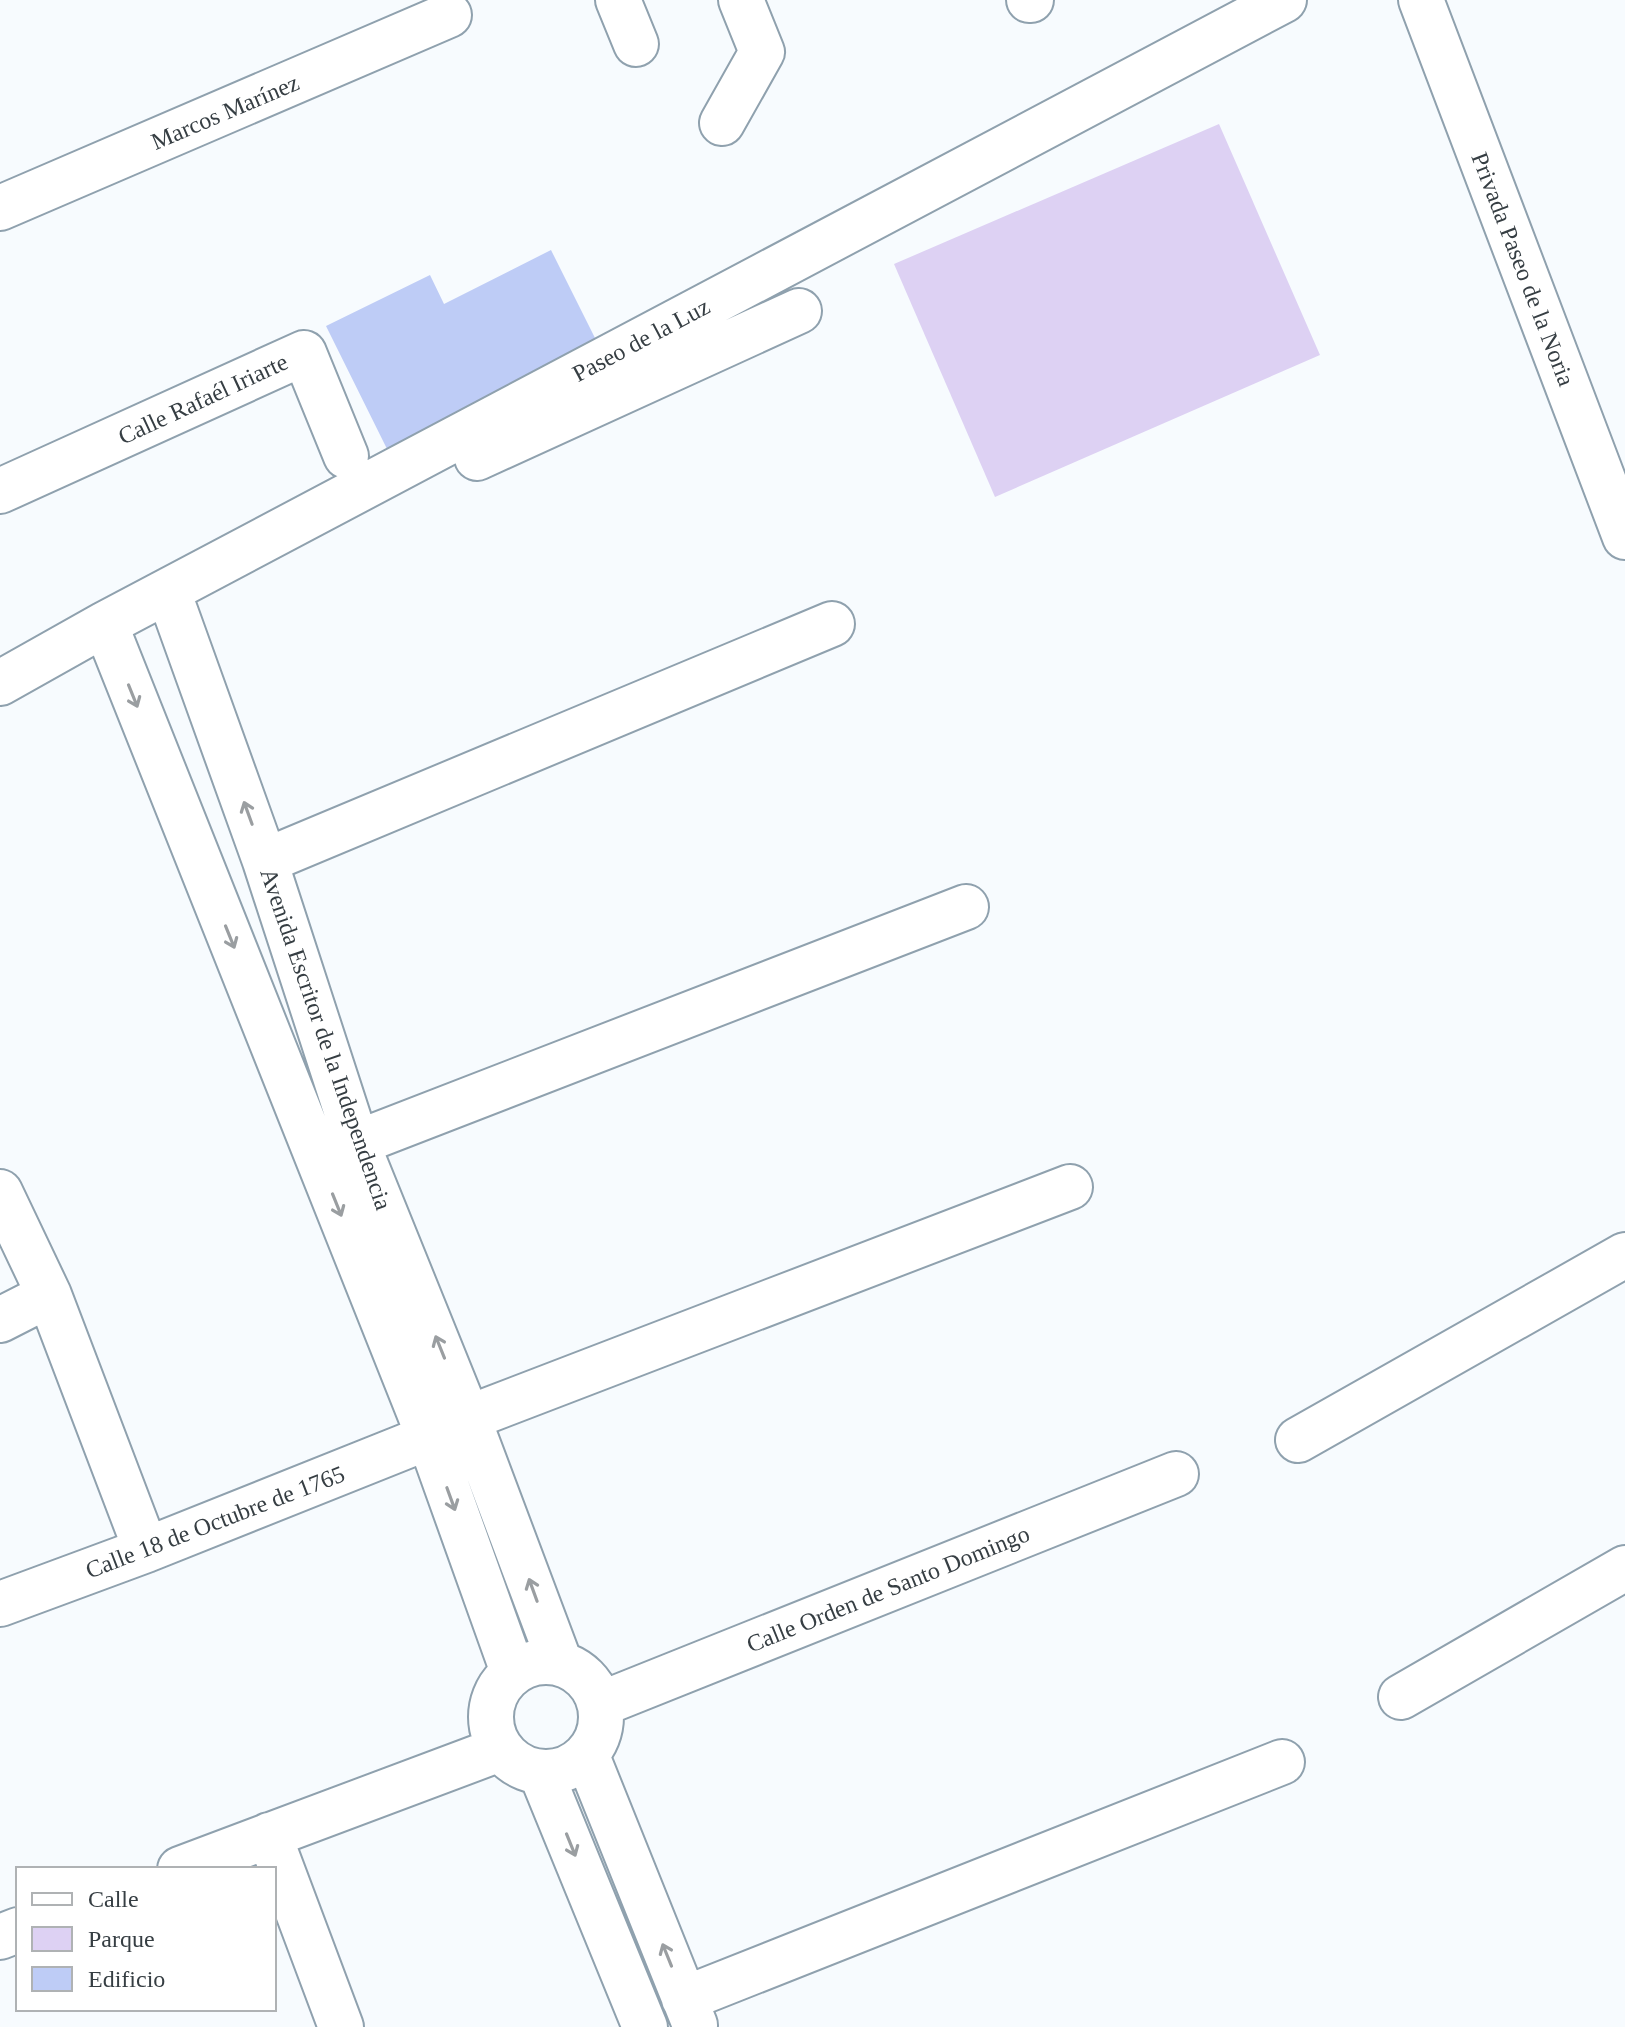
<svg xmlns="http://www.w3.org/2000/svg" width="1625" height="2027" viewBox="0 0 1625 2027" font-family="'Times New Roman',serif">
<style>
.green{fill:#ddd1f3}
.building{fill:#beccf6}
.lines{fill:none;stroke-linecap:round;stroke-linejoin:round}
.minor-casing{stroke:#8fa1ae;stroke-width:48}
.minor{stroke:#fff;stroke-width:44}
.oneway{stroke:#9a9ea1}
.labels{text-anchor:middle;stroke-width:8;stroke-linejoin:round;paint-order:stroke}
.street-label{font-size:24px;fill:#363e43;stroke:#fff}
</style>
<rect width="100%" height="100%" fill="#f7fbfe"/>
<path class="green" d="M1219,124L1320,355L995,497L894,264Z"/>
<path class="building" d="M551,250L602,352L391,457L326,326L430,275L444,304Z"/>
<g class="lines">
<g class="minor-casing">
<path id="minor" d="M618,0L636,44
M1029,0H1031
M1421,0L1625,537
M722,123L762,52L741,0
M0,208L449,15
M477,458L799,311
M0,491L304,353L346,456
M168,591L265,861L356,1141L468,1418L560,1663
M105,624L429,1437L513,1672
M0,683L105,624L1284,0
M265,861L832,624
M331,1153L966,907
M0,1192L49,1295L146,1550
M0,1320L49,1295
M468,1418L1070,1187
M1298,1440L1625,1255
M0,1604L146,1550L429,1437
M491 1717a55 55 0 1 1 110 0a55 55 0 1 1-110 0Z
M1401,1697L1625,1568
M601,1704L1176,1474
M587,1756L695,2025
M541,1773L645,2027
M269,1835L341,2027
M180,1869L500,1749
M0,1937L18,1930
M684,1999L1282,1762"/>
</g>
<use href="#minor" class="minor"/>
</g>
<defs><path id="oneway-shaft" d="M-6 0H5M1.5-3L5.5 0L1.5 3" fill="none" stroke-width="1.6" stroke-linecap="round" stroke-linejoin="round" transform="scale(2)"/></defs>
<g class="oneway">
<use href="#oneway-shaft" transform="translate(133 696) rotate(68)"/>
<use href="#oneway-shaft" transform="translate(248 813) rotate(-110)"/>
<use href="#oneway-shaft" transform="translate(230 937) rotate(68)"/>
<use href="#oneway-shaft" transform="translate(337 1205) rotate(68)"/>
<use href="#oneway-shaft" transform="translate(440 1347) rotate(-112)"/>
<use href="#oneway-shaft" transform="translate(451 1499) rotate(70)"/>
<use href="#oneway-shaft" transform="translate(533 1590) rotate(-110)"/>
<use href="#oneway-shaft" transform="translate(571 1845) rotate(68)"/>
<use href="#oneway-shaft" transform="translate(667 1955) rotate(-112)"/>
</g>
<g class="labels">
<g class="street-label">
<text transform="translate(225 112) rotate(-23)" y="8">Marcos Marínez</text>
<text transform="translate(1523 269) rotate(69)" y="8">Privada Paseo de la Noria</text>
<text transform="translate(641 340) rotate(-28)" y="8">Paseo de la Luz</text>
<text transform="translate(203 399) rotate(-25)" y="8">Calle Rafaél Iriarte</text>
<text transform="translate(326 1039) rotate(71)" y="8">Avenida Escritor de la Independencia</text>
<text transform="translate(215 1522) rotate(-21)" y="8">Calle 18 de Octubre de 1765</text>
<text transform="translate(888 1589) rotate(-22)" y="8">Calle Orden de Santo Domingo</text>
</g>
</g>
<rect x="16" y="1867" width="260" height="144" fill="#ffffff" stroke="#afb2b4" stroke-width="2"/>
<rect x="32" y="1893" width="40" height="12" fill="#ffffff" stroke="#afb2b4" stroke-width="2"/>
<text x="88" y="1907" font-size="24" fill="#363e43">Calle</text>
<rect x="32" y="1927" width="40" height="24" fill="#ddd1f3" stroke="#afb2b4" stroke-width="2"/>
<text x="88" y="1947" font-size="24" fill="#363e43">Parque</text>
<rect x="32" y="1967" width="40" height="24" fill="#beccf6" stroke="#afb2b4" stroke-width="2"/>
<text x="88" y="1987" font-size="24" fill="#363e43">Edificio</text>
</svg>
